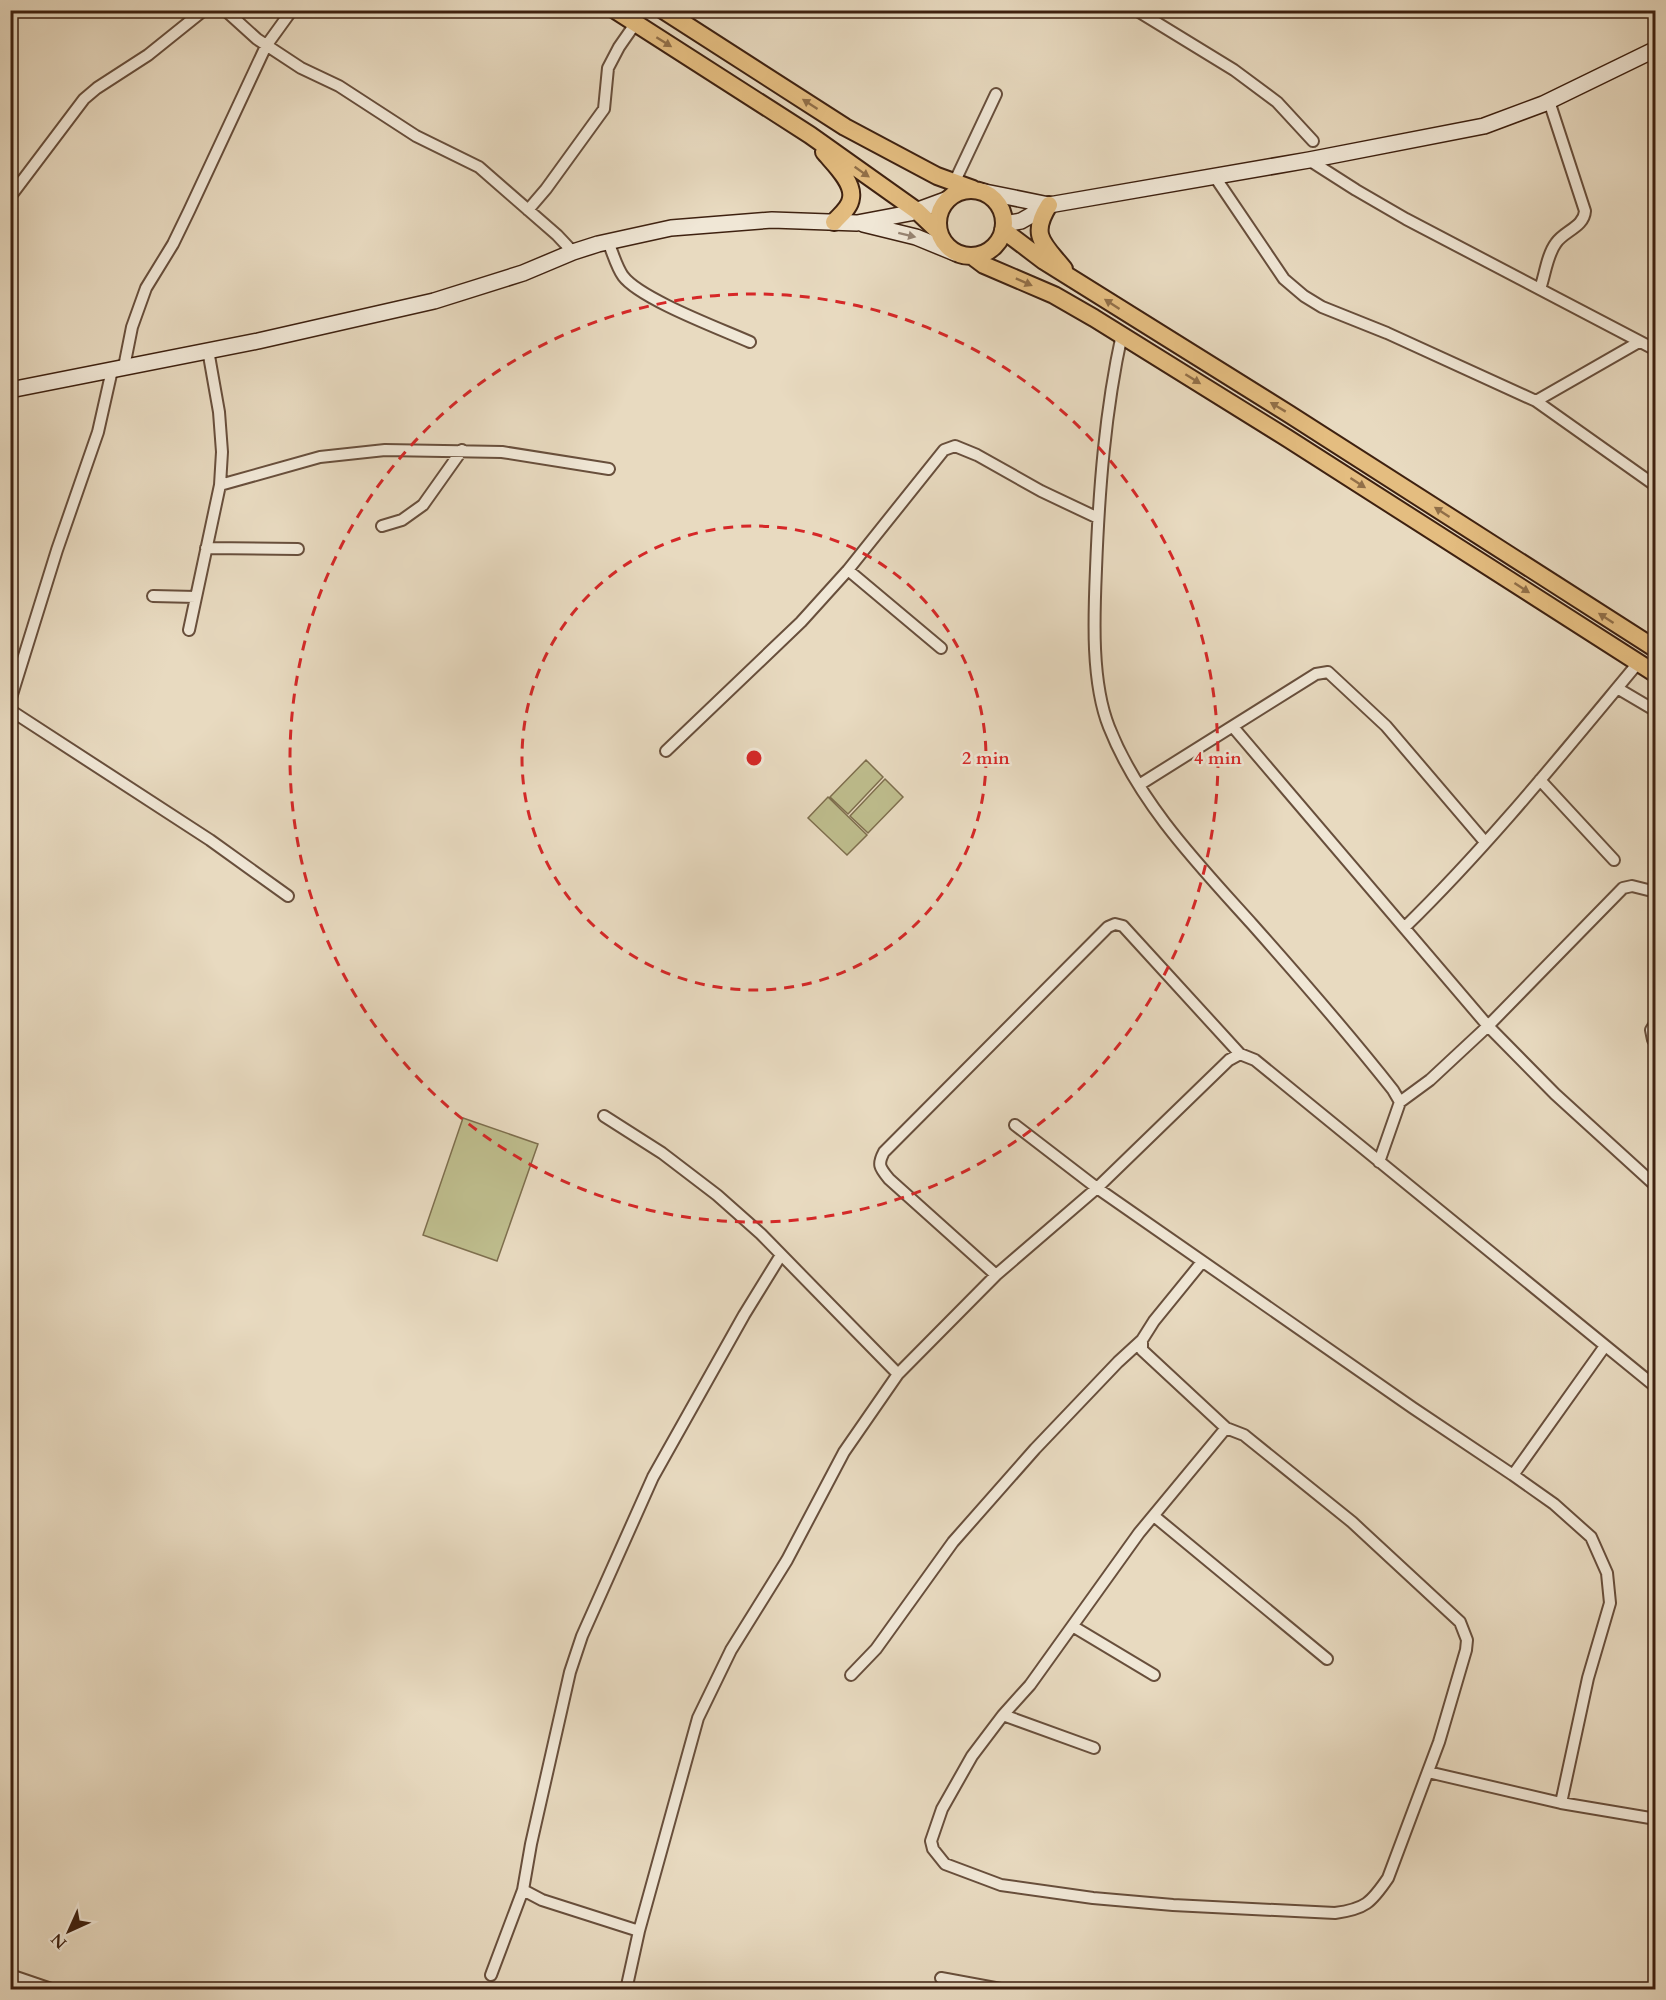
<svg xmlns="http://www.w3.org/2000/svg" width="1666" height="2000" viewBox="0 0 1666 2000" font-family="Cardo,serif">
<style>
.pitch{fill:#bebd8d;stroke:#7e6f4e;stroke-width:1.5}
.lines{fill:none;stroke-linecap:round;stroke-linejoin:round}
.street-casing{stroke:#684f3c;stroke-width:14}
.secondary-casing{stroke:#3e2110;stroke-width:18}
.primary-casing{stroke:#3e2110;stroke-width:20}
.street{stroke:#f0e7d6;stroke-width:10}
.secondary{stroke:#f0e7d6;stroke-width:15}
.primary{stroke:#e4bd80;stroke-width:16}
.oneway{fill:#916f48}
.oneway2{fill:#978473}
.ring{fill:none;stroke:#d62828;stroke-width:3;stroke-dasharray:10 8}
.centre{fill:#d62828;stroke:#f0e7d6;stroke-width:3}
.ring-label{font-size:18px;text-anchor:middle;font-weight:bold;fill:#d62828;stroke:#f0e7d6;stroke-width:5;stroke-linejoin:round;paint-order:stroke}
</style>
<rect width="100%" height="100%" fill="#e8dac0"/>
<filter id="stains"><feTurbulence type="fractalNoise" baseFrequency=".00333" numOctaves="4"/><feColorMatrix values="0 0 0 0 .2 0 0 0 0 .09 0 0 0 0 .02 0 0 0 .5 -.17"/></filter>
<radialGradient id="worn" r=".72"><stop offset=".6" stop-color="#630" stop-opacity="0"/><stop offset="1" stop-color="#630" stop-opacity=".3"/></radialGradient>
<path class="pitch" d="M866,760L883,777L848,814L830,797Z
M885,779L903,797L868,833L850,816Z
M828,797L867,835L847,855L808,818Z
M463,1118L538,1144L497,1261L423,1235Z"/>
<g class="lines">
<g class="street-casing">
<path id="street" d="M225,10L257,39L301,68L339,86L416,136L479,167L557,235L573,252
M1136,10L1234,70L1277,102L1313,141
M1309,160L1356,190L1406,219L1656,350
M1215,177L1284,279L1304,296L1322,307L1387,333L1536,401L1639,342
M954,183L996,94
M10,197L84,99L97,88L148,55L204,10
M528,210L546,189L604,109L608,68L619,47L635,24
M608,242C613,253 616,266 623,276C640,299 721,329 750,342
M1540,289C1545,275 1547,255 1556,243C1564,231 1584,227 1585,211L1549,101
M1122,334C1105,411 1099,490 1096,569C1094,616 1091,682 1109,727C1139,803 1198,864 1252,924C1300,978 1348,1033 1393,1090L1400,1102L1379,1162
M124,367L132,327L146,288L173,244L189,211L266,46L292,10
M1536,401L1656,486
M220,485L320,457L385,450L502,452L609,469
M382,526L402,520L423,505L462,450
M206,548L298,549
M848,570L941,648
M153,596L196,597
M189,630L220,485L222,452L219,412L208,350
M1617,688L1656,711
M10,701L57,550L98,432L112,370
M10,710L210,840L288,896
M1233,727L1488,1026L1555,1094L1656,1186
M666,751L801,622L848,570L944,450L955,446L977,455L1041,491L1098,518
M1540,780L1614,860
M1139,785L1316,674L1328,672L1386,726L1485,842
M1405,927C1489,845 1563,753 1638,663
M1656,1022L1651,1030L1653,1040L1656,1042
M1400,1102L1430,1080L1488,1026L1623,888L1632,886L1656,892
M604,1116L662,1153L717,1195L761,1234L898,1374
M1015,1125L1097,1188L1229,1060L1240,1054L1255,1060L1656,1387
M1202,1262L1154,1321L1142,1340V1350L1226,1428L1244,1435L1352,1522L1460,1622L1467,1640L1466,1650L1439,1742L1388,1878C1371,1903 1365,1909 1335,1913L1173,1905L1093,1898L1001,1885L945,1864L933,1849L931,1841L942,1809L972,1756L1003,1715L1030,1685L1139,1533L1226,1428
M996,1275L889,1179C880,1168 877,1165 884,1152L1108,927L1115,924L1123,926L1240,1054
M1513,1475L1605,1346
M1154,1516L1327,1659
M1074,1627L1154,1675
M851,1675L876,1649L953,1542L1035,1449L1118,1362L1142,1340
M1003,1715L1094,1748
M1428,1772L1561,1803L1656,1819
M523,1890L542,1900L639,1931
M10,1975L54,1990
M491,1975L523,1890L531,1844L570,1672L582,1636L653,1477L744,1315L781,1255
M941,1978L1006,1990
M626,1990L639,1931L698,1718L731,1650L787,1560L844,1452L898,1374L996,1275L1097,1188L1413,1408L1513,1475L1554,1504L1591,1537L1607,1573L1610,1603L1588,1678L1561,1803"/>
</g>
<g class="secondary-casing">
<path id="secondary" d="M980,191L1049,205
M863,224L916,237L955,253
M1004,224L1021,221L1049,205L1309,160L1484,126L1543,104L1656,49
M10,390L258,341L434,301L523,273L573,252L598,244L671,228L772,220L857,223L910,213L948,199"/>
</g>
<g class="primary-casing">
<path id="primary" d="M615,10L810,135L917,211L938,231
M663,10L845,127L937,176L973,189
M824,152C833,163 854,182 851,198C850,208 840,215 834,222
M938 223a33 33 0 1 1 66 0a33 33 0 1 1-66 0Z
M1049,205C1029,236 1044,244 1064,269
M1003,230L1044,261L1289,414L1656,649
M972,256L984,265L1054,295L1094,318L1287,438L1656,674"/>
</g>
<use href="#street" class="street"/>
<use href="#secondary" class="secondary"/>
<use href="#primary" class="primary"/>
</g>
<defs><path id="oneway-solid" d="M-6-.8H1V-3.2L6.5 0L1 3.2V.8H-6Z" transform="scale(1.5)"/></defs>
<g class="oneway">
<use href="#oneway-solid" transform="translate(664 42) rotate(32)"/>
<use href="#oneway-solid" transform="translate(810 104) rotate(-147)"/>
<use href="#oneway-solid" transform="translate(862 172) rotate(35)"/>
<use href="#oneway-solid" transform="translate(1024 282) rotate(24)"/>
<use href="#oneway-solid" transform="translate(1112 304) rotate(-147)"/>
<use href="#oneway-solid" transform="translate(1193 379) rotate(32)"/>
<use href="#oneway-solid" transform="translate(1278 407) rotate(-149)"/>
<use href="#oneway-solid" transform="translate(1358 483) rotate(33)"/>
<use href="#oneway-solid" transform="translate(1442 512) rotate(-147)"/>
<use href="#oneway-solid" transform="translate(1522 588) rotate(33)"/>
<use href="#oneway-solid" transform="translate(1606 618) rotate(-147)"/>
</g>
<use class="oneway2" href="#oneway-solid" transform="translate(907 235) rotate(14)"/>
<g class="ring">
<circle cx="754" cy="758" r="232"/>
<circle cx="754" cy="758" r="464"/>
</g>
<circle cx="754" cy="758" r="9" class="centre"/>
<g class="ring-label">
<text x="986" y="764">2 min</text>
<text x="1218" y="764">4 min</text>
</g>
<rect width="1666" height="2000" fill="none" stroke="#e8dac0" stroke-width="36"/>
<rect x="12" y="12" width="1642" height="1976" fill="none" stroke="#3e2110" stroke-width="3"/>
<rect x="18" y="18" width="1630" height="1964" fill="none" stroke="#3e2110" stroke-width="1.5"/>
<g transform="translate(69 1931) rotate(225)" stroke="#f0e7d6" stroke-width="4.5" paint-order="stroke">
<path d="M0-4.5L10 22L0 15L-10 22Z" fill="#3e2110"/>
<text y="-9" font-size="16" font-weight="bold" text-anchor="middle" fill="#3e2110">N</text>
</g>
<rect width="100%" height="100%" filter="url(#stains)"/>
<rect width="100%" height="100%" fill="url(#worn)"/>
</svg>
